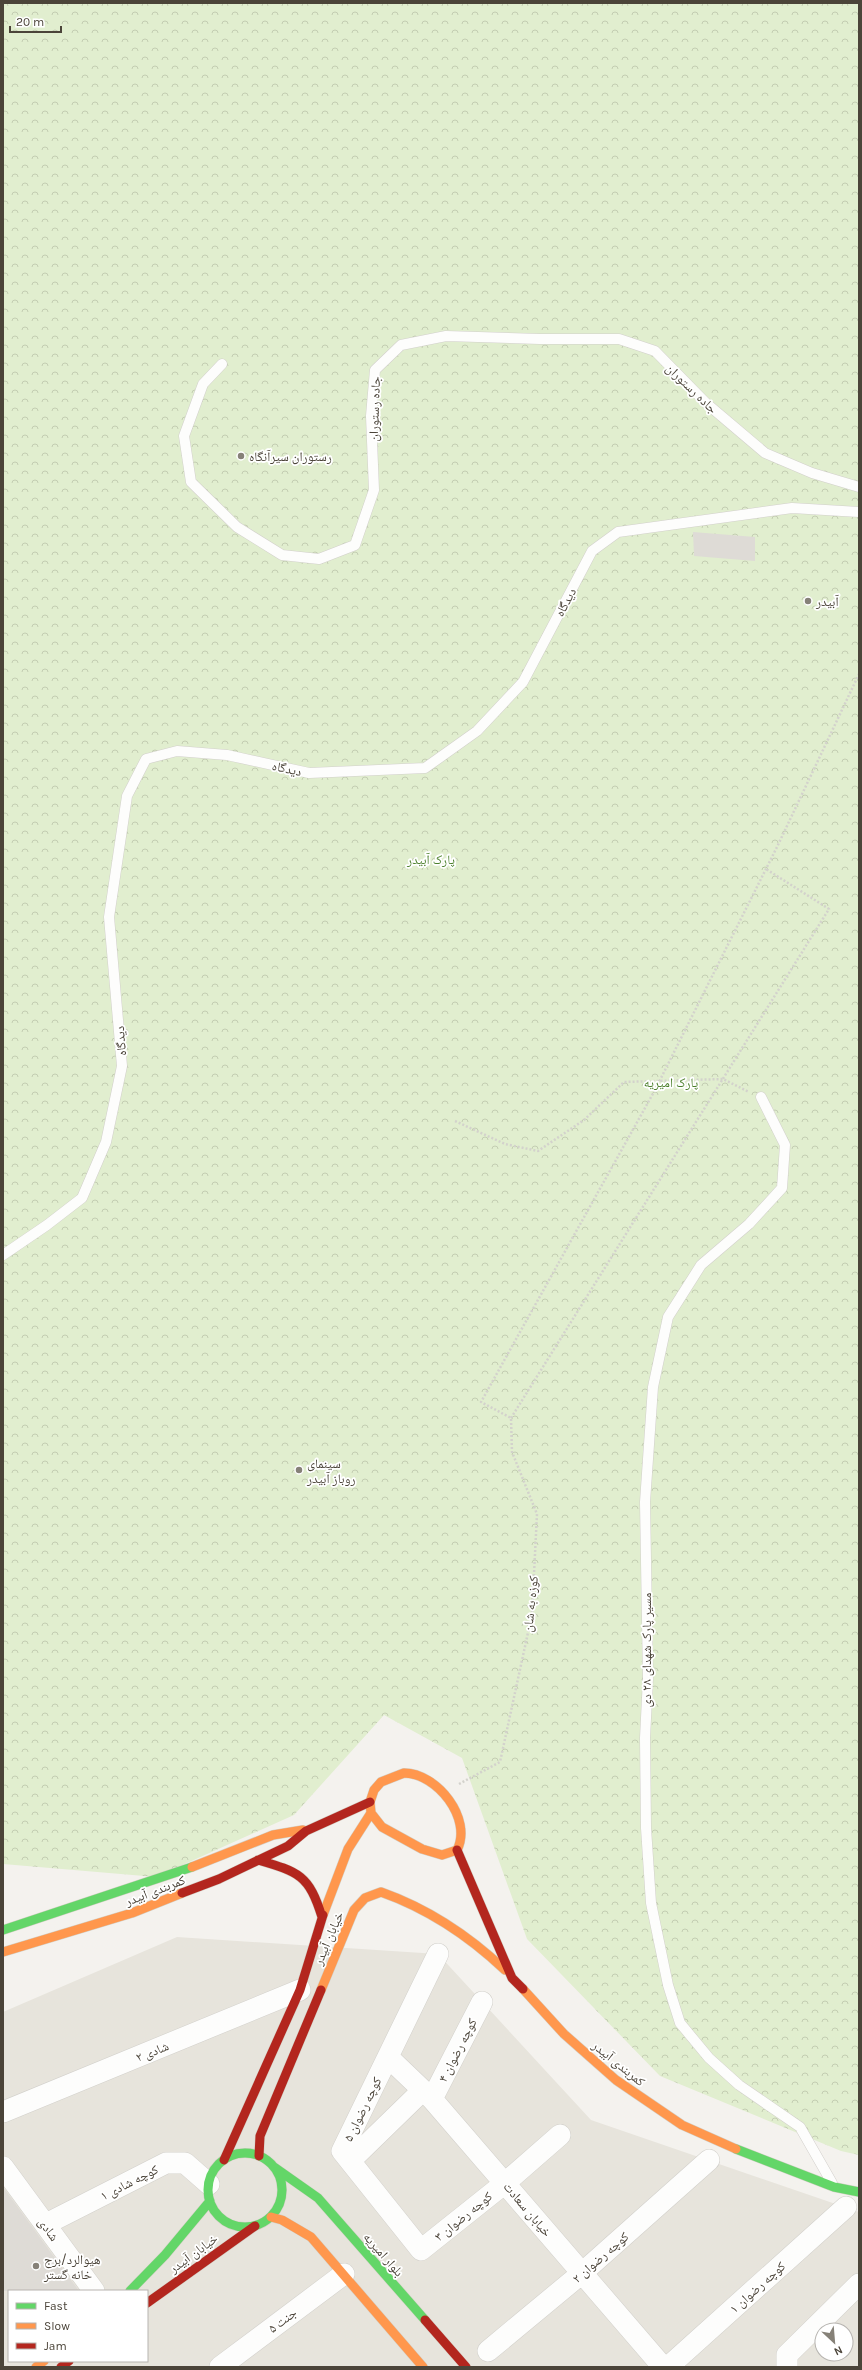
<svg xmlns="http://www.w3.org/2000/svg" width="862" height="2370" viewBox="0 0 862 2370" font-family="Karla,'Noto Naskh Arabic',sans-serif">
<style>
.residential{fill:#e7e4dc;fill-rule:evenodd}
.park{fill:url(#park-crowns)}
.building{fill:#dedbd6}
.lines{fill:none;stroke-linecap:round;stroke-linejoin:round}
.lane-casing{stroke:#d2d0cb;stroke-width:11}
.street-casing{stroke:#d2d0cb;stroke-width:22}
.fast-casing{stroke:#d3cfc5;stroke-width:10}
.slow-casing{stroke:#d3cfc5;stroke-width:10}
.jam-casing{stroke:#d3cfc5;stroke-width:10}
.path{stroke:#d3d2cc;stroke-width:2.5;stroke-dasharray:2 2;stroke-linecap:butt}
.lane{stroke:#fdfdfc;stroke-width:10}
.street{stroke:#fdfdfc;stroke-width:21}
.fast{stroke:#63d668;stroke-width:9}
.slow{stroke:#ff974d;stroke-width:9}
.jam{stroke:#b3261e;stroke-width:9}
.poi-dot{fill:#868178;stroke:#fff;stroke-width:1.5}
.labels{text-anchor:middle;stroke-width:3.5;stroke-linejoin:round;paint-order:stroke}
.street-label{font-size:13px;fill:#4b4439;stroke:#fff}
.poi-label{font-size:13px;fill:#4b4439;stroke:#fff;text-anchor:start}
.park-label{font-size:13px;fill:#4a7f2a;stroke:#fff}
</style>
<defs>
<pattern id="park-crowns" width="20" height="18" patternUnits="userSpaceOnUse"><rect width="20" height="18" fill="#e1eecf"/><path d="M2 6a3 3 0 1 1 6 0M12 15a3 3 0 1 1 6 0" fill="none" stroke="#c3cdb2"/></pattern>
</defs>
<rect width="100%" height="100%" fill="#f4f2ee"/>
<path class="residential" d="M177,1937L438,1954L591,2120L859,2212V2367H3V2012ZM9,2291H147V2361H9ZM822,2330H846V2354H822Z"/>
<path class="park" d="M3,3H859V2155L841,2151L660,2076L527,1939L462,1758L384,1715L294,1815L156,1877L3,1864Z"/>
<path class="building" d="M693,532L755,537V561L694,556Z
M3,2187L79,2291H3Z"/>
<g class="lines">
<g class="lane-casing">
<path id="lane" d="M222,364L203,384L184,436L191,482L237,527L282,555L319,559L355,545L374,490L371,416L375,370L401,345L446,336L540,339H619L655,351L706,403L765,453L812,473L859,487
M761,1097L785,1145L782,1188L749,1224L701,1265L668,1317L653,1387L645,1502L648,1678L645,1738L646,1828L651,1903L668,1985L680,2023L709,2058L739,2085L800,2127L832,2183
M3,1255L47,1225L82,1198L106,1142L122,1066L109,917L127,796L146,759L177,751L227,755L309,773L425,768L477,731L523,682L592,551L618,532L792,508L859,512"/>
</g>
<g class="street-casing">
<path id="street" d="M438,1954L342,2151L421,2250L505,2183L560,2135
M388,2057L432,2099L663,2367
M432,2099L482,2002
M3,2112L300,1990
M350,2161L423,2090
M3,2167L94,2291
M46,2224L166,2163H185L209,2184
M488,2351L582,2273L709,2160
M220,2367L344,2274
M668,2367L846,2207
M787,2367V2355L859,2284"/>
</g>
<g class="fast-casing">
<path id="fast" d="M3,1930L192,1867
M736,2149L834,2187L859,2192
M208 2190a37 37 0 1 1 74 0a37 37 0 1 1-74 0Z
M274,2167L318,2198L425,2320
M130,2291L165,2255L210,2201"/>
</g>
<g class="slow-casing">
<path id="slow" d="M404,1773C437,1773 473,1819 457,1850L442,1855L422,1849L382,1827L371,1813L370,1802L374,1790L381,1782Z
M192,1867L273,1835L303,1830
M323,1915L348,1849L371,1813
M3,1952L132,1913L182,1893
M523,1989L564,2034L616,2080L682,2125L736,2149
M321,1990L354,1910L365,1898L381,1892C429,1909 468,1935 505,1970
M271,2217L282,2220L311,2237L423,2367
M36,2367L44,2361"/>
</g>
<g class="jam-casing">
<path id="jam" d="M457,1850L512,1978L523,1989
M258,1860C299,1872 309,1875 322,1917
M182,1893L219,1879L288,1846L306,1831L370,1802
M259,2156L260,2136L321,1990
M224,2160L300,1990L323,1915
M147,2303L255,2226
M425,2320L466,2367
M61,2367L69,2361"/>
</g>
<path class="path" d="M455,1121L505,1144L538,1151L584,1120L624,1082L723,1079L749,1092
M511,1418L829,909L766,869
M459,1784L500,1762L532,1614L537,1514L512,1452L511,1418L481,1402L655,1090L777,847L859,674"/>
<use href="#lane" class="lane"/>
<use href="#street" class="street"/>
<use href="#fast" class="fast"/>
<use href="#slow" class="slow"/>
<use href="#jam" class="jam"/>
</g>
<g class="poi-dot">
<circle cx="241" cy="456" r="4"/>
<circle cx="808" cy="601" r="4"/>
<circle cx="299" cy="1470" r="4"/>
<circle cx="36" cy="2266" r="4"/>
</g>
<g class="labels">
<g class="street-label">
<text transform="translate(692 388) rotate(44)" y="5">جاده رستوران</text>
<text transform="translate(374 409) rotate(-88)" y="5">جاده رستوران</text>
<text transform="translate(565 602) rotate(-62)" y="5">دیدگاه</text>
<text transform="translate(287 768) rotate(12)" y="5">دیدگاه</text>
<text transform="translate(120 1041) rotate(-95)" y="5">دیدگاه</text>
<text transform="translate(530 1604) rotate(-84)" y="5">کوزه به شان</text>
<text transform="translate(646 1650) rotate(-90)" y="5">مسیر پارک شهدای ۲۸ دی</text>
<text transform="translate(155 1890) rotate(-21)" y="5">کمربندی آبیدر</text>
<text transform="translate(328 1938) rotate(-67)" y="5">خیابان آبیدر</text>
<text transform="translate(457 2050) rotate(-63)" y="5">کوچه رضوان ۴</text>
<text transform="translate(152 2051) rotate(-22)" y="5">شادی ۲</text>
<text transform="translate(619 2063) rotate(39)" y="5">کمربندی آبیدر</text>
<text transform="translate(362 2109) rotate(-64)" y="5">کوچه رضوان ۵</text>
<text transform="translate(129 2182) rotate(-27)" y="5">کوچه شادی ۱</text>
<text transform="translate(528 2209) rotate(50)" y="5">خیابان سعادت</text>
<text transform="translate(463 2216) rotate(-39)" y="5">کوچه رضوان ۳</text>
<text transform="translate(49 2229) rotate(54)" y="5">شادی</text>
<text transform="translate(193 2253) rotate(-36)" y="5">خیابان آبیدر</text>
<text transform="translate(384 2254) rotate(49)" y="5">بلوار امیریه</text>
<text transform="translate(600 2257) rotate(-41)" y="5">کوچه رضوان ۲</text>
<text transform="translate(757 2287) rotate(-42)" y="5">کوچه رضوان ۱</text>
<text transform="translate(282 2320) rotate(-37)" y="5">جنت ۵</text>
</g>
<g class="poi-label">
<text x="249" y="461">رستوران سیرآنگاه</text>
<text x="816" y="606">آبیدر</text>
<text x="307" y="1468">سینمای<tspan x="307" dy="15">روباز آبیدر</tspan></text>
<text x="44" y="2264">هیوالرد/برج<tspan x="44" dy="15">خانه گستر</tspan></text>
</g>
<g class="park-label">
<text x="431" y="864">پارک آبیدر</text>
<text x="671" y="1087">پارک امیریه</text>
</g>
</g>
<rect width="862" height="2370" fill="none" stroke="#4b4439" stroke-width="8"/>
<rect x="8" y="2290" width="140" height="72" fill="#ffffff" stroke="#b7b4b0"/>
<rect x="16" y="2303" width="20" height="6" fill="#63d668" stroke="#b7b4b0"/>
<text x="44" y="2310" font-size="12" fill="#4b4439">Fast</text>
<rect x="16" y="2323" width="20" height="6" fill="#ff974d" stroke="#b7b4b0"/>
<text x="44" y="2330" font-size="12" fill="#4b4439">Slow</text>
<rect x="16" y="2343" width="20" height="6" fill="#b3261e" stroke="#b7b4b0"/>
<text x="44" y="2350" font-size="12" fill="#4b4439">Jam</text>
<g transform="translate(834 2342) rotate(154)"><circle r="19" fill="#ffffff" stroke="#b7b4b0"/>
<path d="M0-3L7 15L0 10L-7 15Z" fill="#868178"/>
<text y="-6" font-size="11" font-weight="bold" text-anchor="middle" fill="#4b4439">N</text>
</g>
<path d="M10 26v6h51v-6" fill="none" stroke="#4b4439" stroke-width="2"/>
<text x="16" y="26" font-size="12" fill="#4b4439" stroke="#ffffff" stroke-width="3" paint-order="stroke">20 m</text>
</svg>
